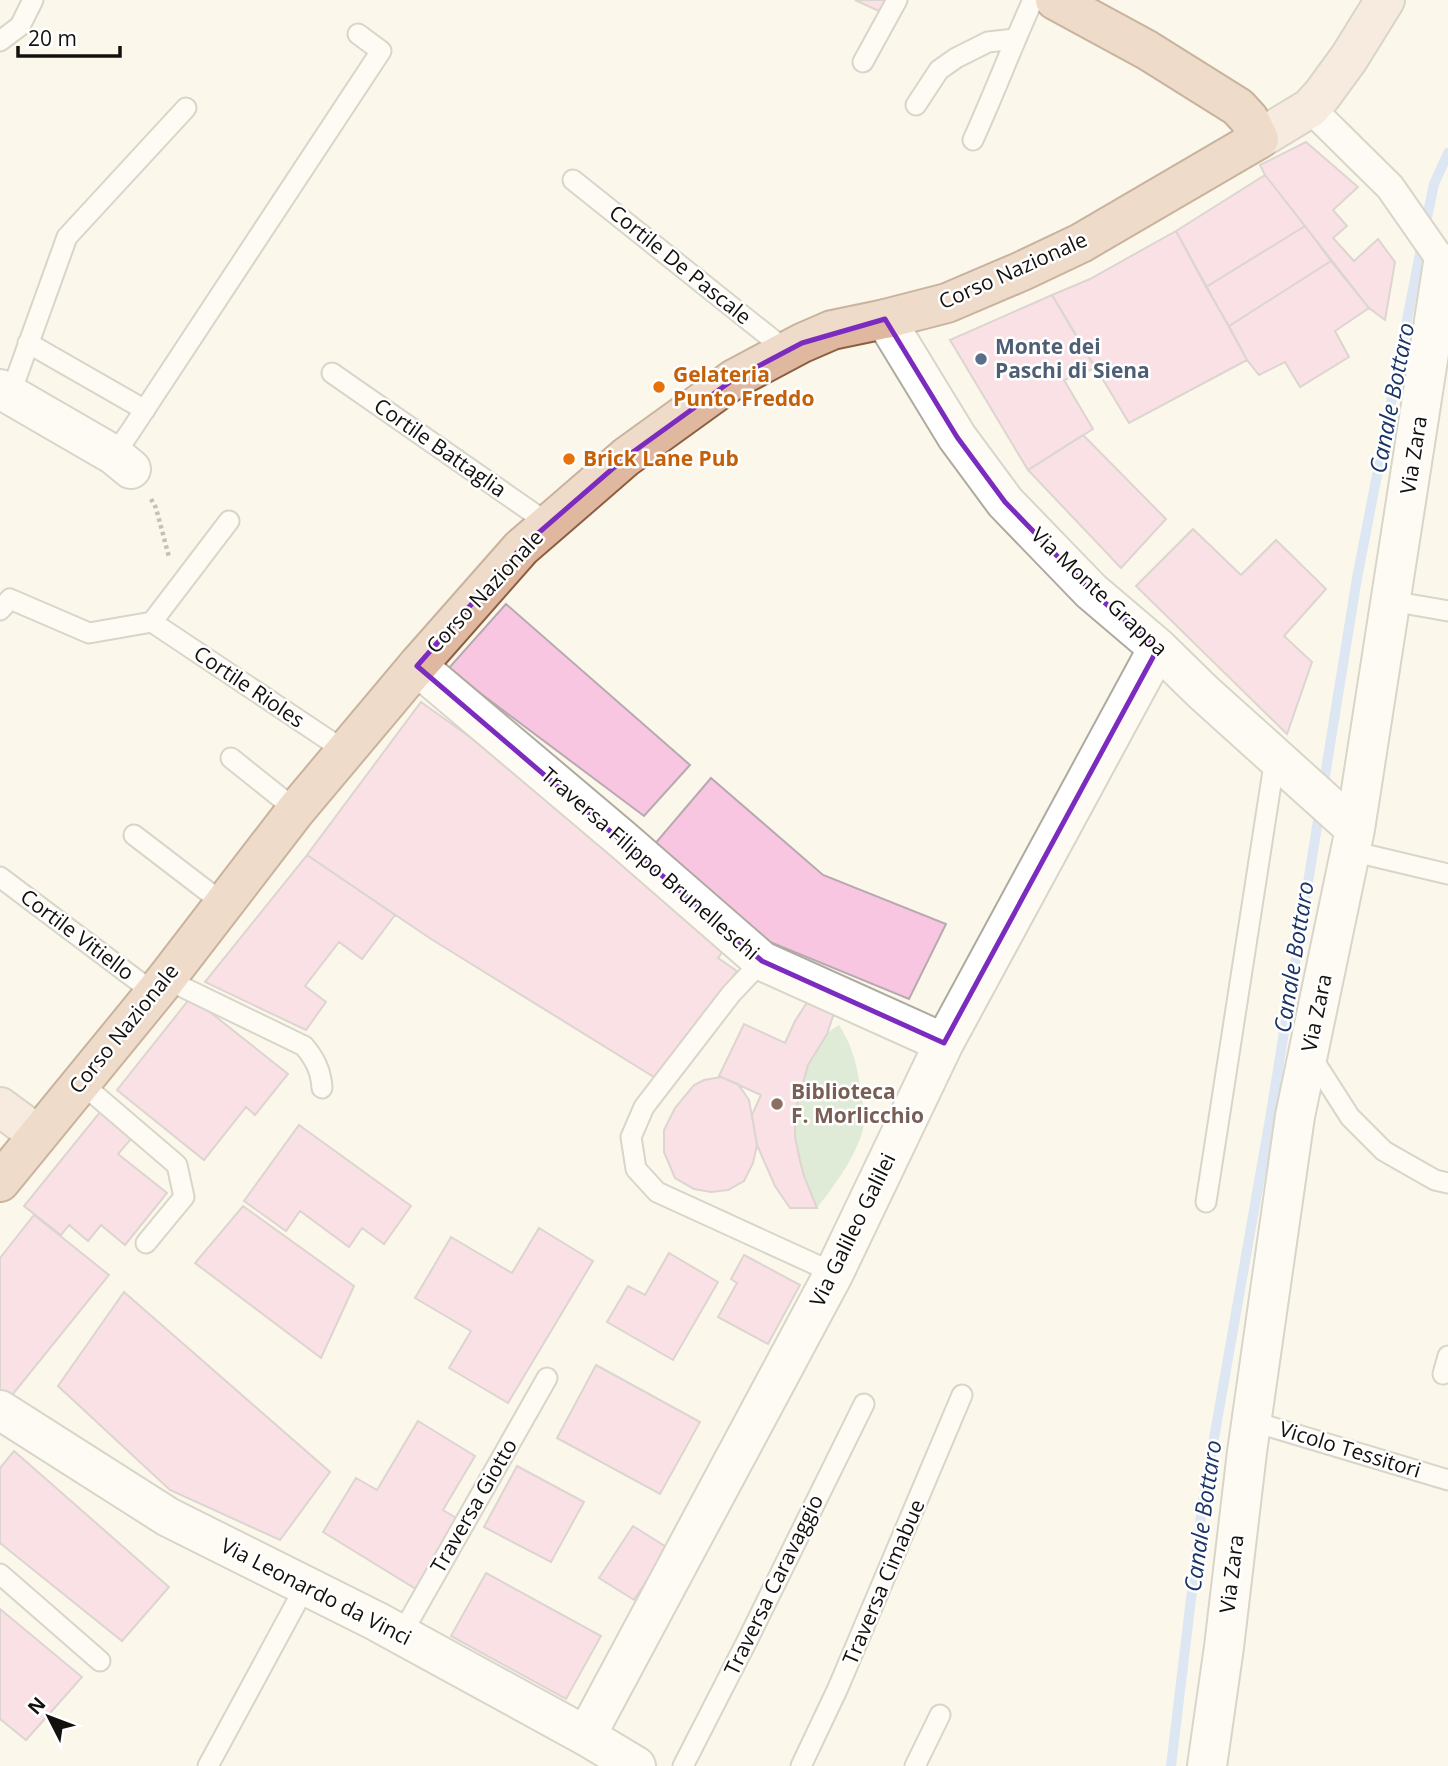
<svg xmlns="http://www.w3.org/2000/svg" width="1448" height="1766" viewBox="0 0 1448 1766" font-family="'Open Sans',sans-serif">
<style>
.green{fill:#bcdbbf}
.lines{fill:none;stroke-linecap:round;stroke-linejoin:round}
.stream{stroke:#b9d0fc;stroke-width:10}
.building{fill:#f8c6e1;stroke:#b6aab0;stroke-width:2}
.service-casing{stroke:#aeaa9f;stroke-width:23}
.pedestrian-casing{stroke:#aeaa9f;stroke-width:32}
.minor-casing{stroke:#aeaa9f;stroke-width:42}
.secondary-casing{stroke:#aeaa9f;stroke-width:42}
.primary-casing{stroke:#8b5f42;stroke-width:42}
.path{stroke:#827f77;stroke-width:4.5;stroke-dasharray:3.5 3.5;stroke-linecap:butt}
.service{stroke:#fff;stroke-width:19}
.pedestrian{stroke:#fff;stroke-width:28}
.minor{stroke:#fff;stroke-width:38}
.secondary{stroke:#efdccf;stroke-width:38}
.primary{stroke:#e0b89f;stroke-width:38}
.marked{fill:none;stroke:#7b2cbf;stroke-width:5;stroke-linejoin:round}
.service-dot{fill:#5c6f8a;stroke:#fff;stroke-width:2.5}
.food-dot{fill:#e8710a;stroke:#fff;stroke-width:2.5}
.education-dot{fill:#8d6e63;stroke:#fff;stroke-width:2.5}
.labels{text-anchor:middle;stroke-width:5;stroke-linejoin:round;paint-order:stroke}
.street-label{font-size:21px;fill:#13110d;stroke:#fff}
.service-label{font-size:21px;font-weight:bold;fill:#4e5e75;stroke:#fff;text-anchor:start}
.food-label{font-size:21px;font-weight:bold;fill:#c56008;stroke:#fff;text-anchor:start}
.education-label{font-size:21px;font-weight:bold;fill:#785e54;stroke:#fff;text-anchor:start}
.water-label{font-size:23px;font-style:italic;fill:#1b3468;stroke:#fff}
</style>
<rect width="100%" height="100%" fill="#fcf7eb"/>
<path class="green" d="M839,1025C850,1042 856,1060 859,1080C861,1096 866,1113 863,1129C856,1157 834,1186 817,1208C806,1187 799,1163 796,1139C791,1107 805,1061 826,1035C829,1031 834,1028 839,1025Z"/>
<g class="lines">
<path class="stream" d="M1425,227L1434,184L1448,153
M1323,788L1357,578L1422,243
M1171,1766L1202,1507L1271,1113L1320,808"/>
</g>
<path class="building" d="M855,0H887L881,12Z
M1306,142L1358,187L1333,210L1347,226L1333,238L1354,261L1378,239L1395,262L1385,320L1369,308L1265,175L1260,165Z
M1265,175L1305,226L1206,287L1176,231Z
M1305,226L1331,261L1229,326L1206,287Z
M1176,231L1247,360L1129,423L1052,295L1090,279Z
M1331,261L1369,308L1335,331L1349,357L1300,387L1285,362L1259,375L1247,360L1229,326Z
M1052,295L1095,368L1064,380L1093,429L1028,470L950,340Z
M1083,435L1166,519L1121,568L1028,470Z
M1193,529L1241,575L1276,540L1326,589L1284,636L1312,662L1287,734L1136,586Z
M506,604L690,765L644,816L448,669Z
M421,702L594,826L727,946L718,958L737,971L657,1079L431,939L307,855Z
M711,778L823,875L946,924L909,999L770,942L653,846Z
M307,855L395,915L362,959L339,942L305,986L326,1002L306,1030L205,982Z
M191,997L288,1074L255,1115L246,1107L204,1160L117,1090Z
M808,1001L834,1013L827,1034L808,1065L795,1112V1137L800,1161L804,1176L817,1208H790L775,1186L757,1145L752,1115L761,1095L719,1076L744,1024L785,1043L795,1021Z
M721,1077L738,1084L749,1100L757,1145L753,1163L744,1181L728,1190L711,1192L694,1189L675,1178L664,1152V1130L675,1108L694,1085L704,1080Z
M105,1106L137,1132L118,1154L167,1193L125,1245L101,1225L88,1241L69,1225L61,1235L24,1206Z
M299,1125L411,1206L384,1244L362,1228L349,1247L300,1211L286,1231L244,1201Z
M243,1206L354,1286L321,1358L195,1263Z
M34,1215L109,1275L4,1405L0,1402V1258Z
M539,1228L593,1261L508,1403L449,1368L471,1331L415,1298L451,1237L512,1273Z
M669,1253L718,1282L673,1360L607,1322L628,1286L645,1295Z
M744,1255L800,1285L768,1344L718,1317L737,1283L731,1279Z
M124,1292L330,1472L280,1540L170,1490L58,1386Z
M596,1365L700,1422L660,1494L557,1438Z
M418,1421L475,1456L443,1510L458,1519L416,1589L323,1532L356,1478L377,1490Z
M14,1451L169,1587L122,1641L0,1543V1468Z
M517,1466L584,1502L551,1562L484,1527Z
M633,1526L668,1548L634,1600L599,1578Z
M486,1573L601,1636L566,1699L451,1636Z
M0,1609L82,1677L26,1740L0,1719Z"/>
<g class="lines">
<g class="service-casing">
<path id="service" d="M0,41L20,26L33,0
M863,62L897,0
M916,105L939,70L956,58L988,42L1015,39
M973,140C994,94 1012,46 1033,0
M573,180L787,351
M28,343L145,410
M332,373L549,524
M10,395L67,237L186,108
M114,455L130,432L381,51L358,34
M229,521L152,622L345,751
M1391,601L1448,611
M0,610L10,599L89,633L152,622
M231,758L296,810
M134,835L224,904
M1351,851L1448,874
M0,877L154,993
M762,961L731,994L644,1107L631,1137L636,1169L657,1192L834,1273
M166,979L304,1046C315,1059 321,1071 322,1088
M1309,1053L1350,1117L1384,1151L1435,1180L1448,1183
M80,1082L177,1165L184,1197L146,1243
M1206,1202L1275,758
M1443,1374L1448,1356
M1251,1421L1448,1480
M0,1574L100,1661
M401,1635L547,1378
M208,1766L306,1585
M683,1766L748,1639L864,1404
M801,1766L838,1688L962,1395
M915,1766L940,1715"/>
</g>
<g class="pedestrian-casing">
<path id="pedestrian" d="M1310,108L1390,187L1443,263"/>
</g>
<g class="minor-casing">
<path id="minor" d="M885,319L957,437L1005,502L1091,591L1158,648L1203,692L1355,829
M0,389L114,455L131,469
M417,666L623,840L762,961L944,1043
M0,1410L168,1517L376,1621L586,1736L636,1766
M586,1736L834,1273L944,1043L1158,648
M1207,1766L1224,1647L1247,1452L1295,1116L1355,829L1443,263"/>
</g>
<g class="secondary-casing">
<path id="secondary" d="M1259,139L1310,108L1322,95L1349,58L1385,0
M0,1107L38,1135"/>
</g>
<g class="primary-casing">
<path id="primary" d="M0,1182L166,979L296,810L417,666L521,548L626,457L734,379L802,343L832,330L885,319L947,303L1022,271L1081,243L1259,139L1249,119L1238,107L1147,50L1055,0"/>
</g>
<path class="path" d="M151,499L156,508L169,557"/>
<use href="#service" class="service"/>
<use href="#pedestrian" class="pedestrian"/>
<use href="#minor" class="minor"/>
<use href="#secondary" class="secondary"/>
<use href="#primary" class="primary"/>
</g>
<path d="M0 0H1448V1766H0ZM885,319L957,437L1005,502L1091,591L1158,648L944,1043L762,961L417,666L521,548L626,457L734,379L802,343Z" fill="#fcf7eb" fill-opacity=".55" fill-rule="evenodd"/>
<path class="marked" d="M885,319L957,437L1005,502L1091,591L1158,648L944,1043L762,961L417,666L521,548L626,457L734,379L802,343Z"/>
<circle class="service-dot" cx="981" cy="359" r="7"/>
<g class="food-dot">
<circle cx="659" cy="387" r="7"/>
<circle cx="569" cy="459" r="7"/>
</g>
<circle class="education-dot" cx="777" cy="1104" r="7"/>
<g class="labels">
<g class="street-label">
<text transform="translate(680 265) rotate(39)" y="7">Cortile De Pascale</text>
<text transform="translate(1013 271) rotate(-24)" y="7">Corso Nazionale</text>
<text transform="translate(440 448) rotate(35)" y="7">Cortile Battaglia</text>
<text transform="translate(1414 455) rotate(-81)" y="7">Via Zara</text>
<text transform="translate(485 592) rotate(-47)" y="7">Corso Nazionale</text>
<text transform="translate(1099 592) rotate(43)" y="7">Via Monte Grappa</text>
<text transform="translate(249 687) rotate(34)" y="7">Cortile Rioles</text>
<text transform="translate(650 864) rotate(41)" y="7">Traversa Filippo Brunelleschi</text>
<text transform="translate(77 935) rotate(37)" y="7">Cortile Vitiello</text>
<text transform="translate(1317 1013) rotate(-78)" y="7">Via Zara</text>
<text transform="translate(124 1029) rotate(-51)" y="7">Corso Nazionale</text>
<text transform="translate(853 1230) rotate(-64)" y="7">Via Galileo Galilei</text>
<text transform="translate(1350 1450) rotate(17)" y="7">Vicolo Tessitori</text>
<text transform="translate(474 1506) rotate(-60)" y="7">Traversa Giotto</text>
<text transform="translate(1232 1574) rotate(-83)" y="7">Via Zara</text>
<text transform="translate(884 1582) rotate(-67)" y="7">Traversa Cimabue</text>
<text transform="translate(774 1585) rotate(-64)" y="7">Traversa Caravaggio</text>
<text transform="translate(316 1592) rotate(27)" y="7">Via Leonardo da Vinci</text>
</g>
<g class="service-label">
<text x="995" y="354">Monte dei<tspan x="995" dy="24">Paschi di Siena</tspan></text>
</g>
<g class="food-label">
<text x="673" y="382">Gelateria<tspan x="673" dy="24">Punto Freddo</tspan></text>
<text x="583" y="466">Brick Lane Pub</text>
</g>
<g class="education-label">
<text x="791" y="1099">Biblioteca<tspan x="791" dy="24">F. Morlicchio</tspan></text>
</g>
<g class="water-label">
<text transform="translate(1392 398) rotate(-79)" y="8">Canale Bottaro</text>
<text transform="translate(1294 957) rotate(-81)" y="8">Canale Bottaro</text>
<text transform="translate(1203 1516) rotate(-82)" y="8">Canale Bottaro</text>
</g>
</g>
<g transform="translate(49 1717) rotate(312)" stroke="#ffffff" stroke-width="5" paint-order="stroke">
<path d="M0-5L12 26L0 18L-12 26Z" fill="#13110d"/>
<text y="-10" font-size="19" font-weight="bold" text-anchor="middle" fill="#13110d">N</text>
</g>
<path d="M18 46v10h102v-10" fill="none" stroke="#13110d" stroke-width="3.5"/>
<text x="28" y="46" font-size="21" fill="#13110d" stroke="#ffffff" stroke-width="5" paint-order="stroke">20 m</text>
</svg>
